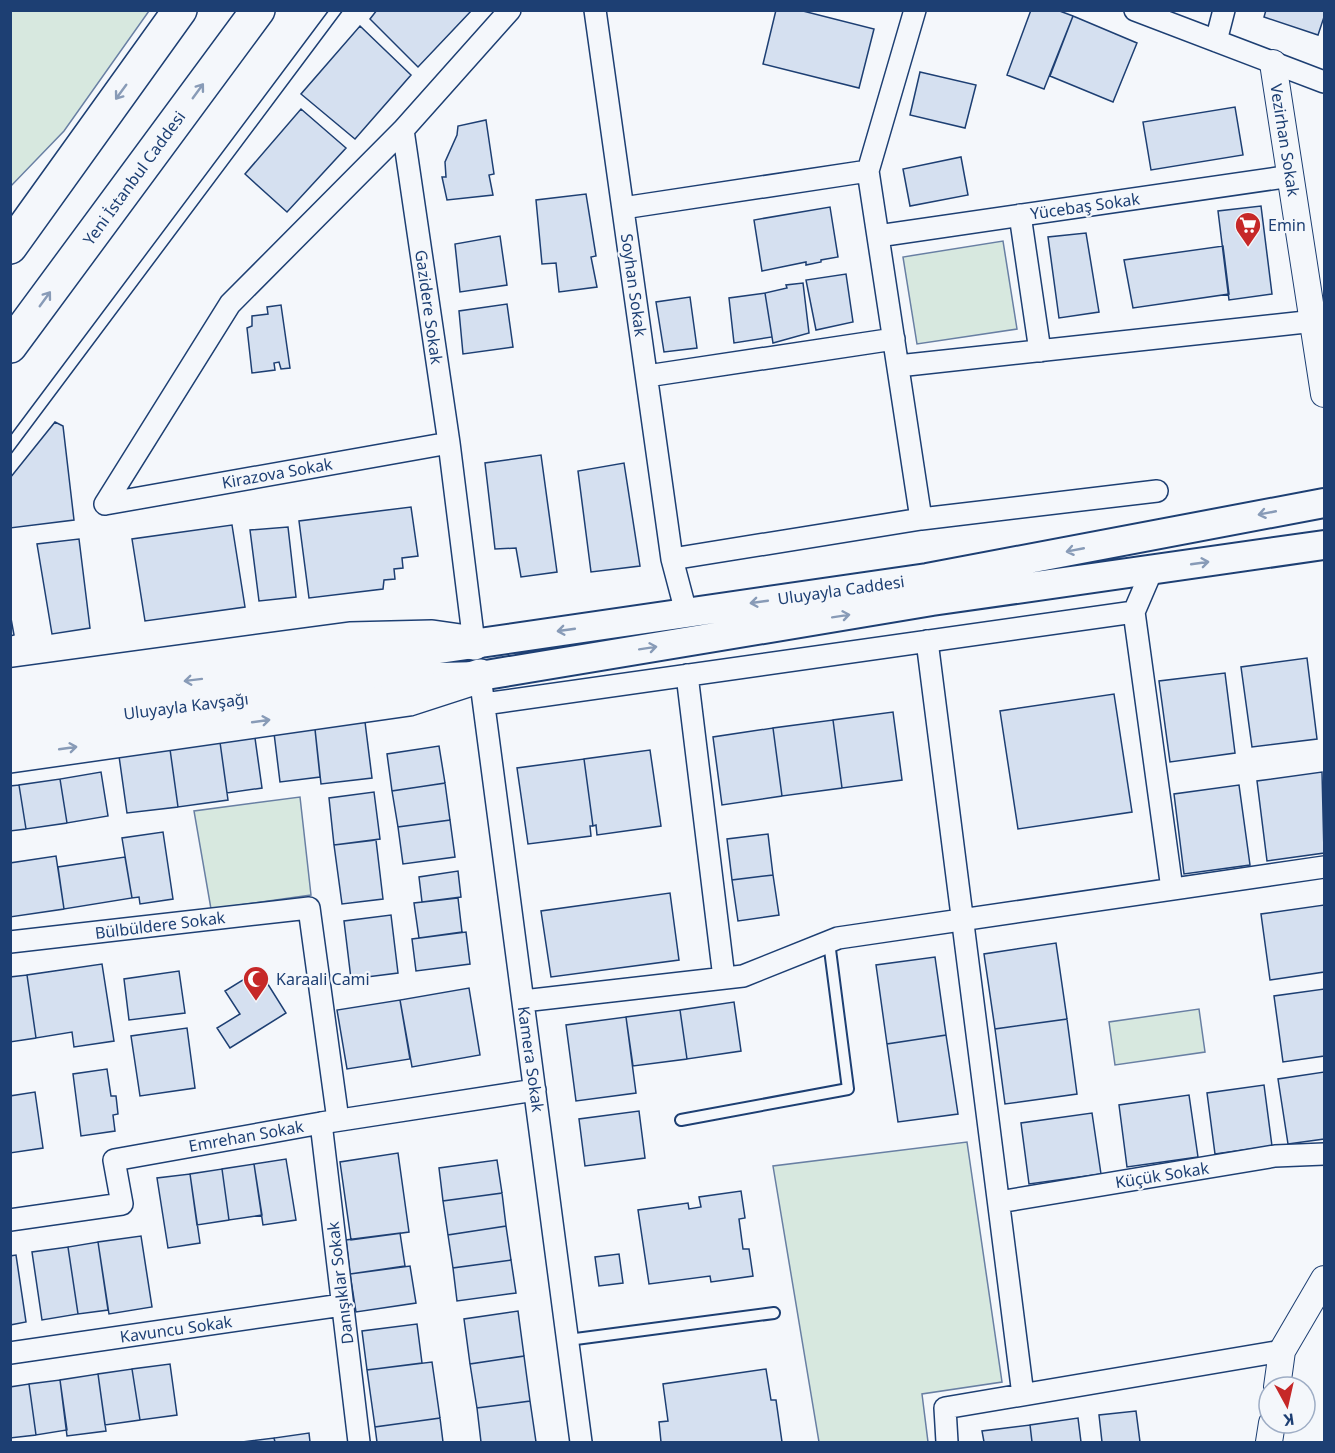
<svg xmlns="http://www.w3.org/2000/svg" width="1335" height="1453" viewBox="0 0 1335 1453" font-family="'Noto Sans',sans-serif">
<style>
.green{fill:#d7e8df;stroke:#687fa3;stroke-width:1.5}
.building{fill:#d5e0f0;stroke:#1d3f73;stroke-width:1.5}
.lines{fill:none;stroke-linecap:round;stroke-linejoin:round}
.service-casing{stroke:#1d3f73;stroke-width:14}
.minor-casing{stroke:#1d3f73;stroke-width:24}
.tertiary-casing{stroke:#1d3f73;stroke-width:28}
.secondary-casing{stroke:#1d3f73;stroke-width:32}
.trunk-casing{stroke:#1d3f73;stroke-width:36}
.service{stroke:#f4f7fb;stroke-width:10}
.minor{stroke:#f4f7fb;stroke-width:21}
.tertiary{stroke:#f4f7fb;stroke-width:26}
.secondary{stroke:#f4f7fb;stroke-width:28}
.trunk{stroke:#f4f7fb;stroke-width:33}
.tram{stroke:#1d3f73;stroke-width:1.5}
.oneway{stroke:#889bb7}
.labels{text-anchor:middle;stroke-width:4.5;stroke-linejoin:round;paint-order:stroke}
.street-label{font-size:16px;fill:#1d3f73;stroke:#f4f7fb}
.poi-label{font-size:16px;fill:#1d3f73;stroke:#f4f7fb;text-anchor:start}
</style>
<rect width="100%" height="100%" fill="#f4f7fb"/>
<path class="green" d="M11,10L149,11L64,131L11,186Z
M1003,241L1017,329L917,344L903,257Z
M300,797L311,895L211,909L194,811Z
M1199,1009L1205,1052L1115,1065L1109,1022Z
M967,1142L1002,1382L922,1394L928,1442H819L773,1166Z"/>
<path class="building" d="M377,10H472L418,67L370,19Z
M776,10H799L874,29L859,88L763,64Z
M1031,10H1057L1073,16L1044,89L1007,75Z
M1266,10H1324V17L1318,35L1264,17Z
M1073,16L1137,43L1113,102L1050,76Z
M360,26L411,75L355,139L301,94Z
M920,72L976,85L965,128L910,115Z
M1235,107L1243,155L1151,170L1143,122Z
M301,109L346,148L287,212L245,174Z
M486,120L494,174L489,175L493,195L447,200L442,177H446L445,162L457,135L458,126Z
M961,157L968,195L910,206L903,169Z
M586,194L596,256L591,257L597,287L559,292L556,263L542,264L536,200Z
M1261,206L1272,294L1229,300L1218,211Z
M830,207L838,257L821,260V262L806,265V262L762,271L754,220Z
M1086,233L1099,312L1059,318L1048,237Z
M500,236L507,285L460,292L455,244Z
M1223,246L1229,294L1133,308L1124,260Z
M846,274L853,322L816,330L806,280Z
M803,283L809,333L773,343L765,293L787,288L786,285Z
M765,293L772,337L734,343L729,298Z
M690,297L697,348L664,352L656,302Z
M507,304L513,347L463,354L459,311Z
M281,305L290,368L281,369L279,362L274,363L275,370L252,373L247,328L252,326V316L268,314L267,307Z
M55,422L63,426L74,520L10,528V478Z
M541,455L557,572L521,577L516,548L495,549L485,463Z
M624,463L640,566L591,572L578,471Z
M411,507L418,556L402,558L403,568L394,569L395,579L384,580L383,589L309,598L299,521Z
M232,525L245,607L145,621L132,539Z
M288,527L296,597L259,601L250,530Z
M79,539L90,628L52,634L37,544Z
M10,613L14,635L10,636Z
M1307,658L1317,739L1252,747L1241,667Z
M1225,673L1235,753L1170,762L1159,681Z
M1114,694L1132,812L1018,829L1000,711Z
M893,712L902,780L842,788L833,720Z
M364,714L372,778L321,784L314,720Z
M314,720L320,777L280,782L273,725Z
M833,720L842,788L782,796L773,728Z
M773,728L782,796L722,805L713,737Z
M254,731L262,788L227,793L219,735Z
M219,735L228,800L178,807L169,742Z
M169,742L178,807L127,813L118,749Z
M439,746L445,783L392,791L387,754Z
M650,750L661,826L597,835L596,825L593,826L584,759Z
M584,759L593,826H590L591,836L528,844L517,768Z
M101,772L108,816L67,823L60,779Z
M1322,772L1324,853L1267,861L1257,781Z
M60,779L67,823L26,829L19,785Z
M445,783L450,820L398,827L392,791Z
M19,785L26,829L10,831V786Z
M1239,785L1250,865L1184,874L1174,794Z
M374,792L380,839L334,845L329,798Z
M450,820L455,857L403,864L398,827Z
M163,832L173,899L140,904L139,897L132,898L122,838Z
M768,834L773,875L732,880L727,839Z
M376,840L383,899L342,904L334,845Z
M56,856L64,909L10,917V863Z
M125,857L132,898L64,909L58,867Z
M458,871L461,897L422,902L419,877Z
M773,875L779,915L738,921L732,880Z
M670,893L679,960L551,977L541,911Z
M458,898L462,932L419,938L414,903Z
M1324,905V972L1270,980L1261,914Z
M391,915L398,973L351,979L344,921Z
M466,932L470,964L416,971L412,939Z
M1056,943L1067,1019L995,1029L984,954Z
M935,957L946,1035L887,1044L876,965Z
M102,964L114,1041L74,1047L72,1032L36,1038L27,975Z
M259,970L286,1013L230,1048L217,1028L240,1014L225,991Z
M179,971L185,1013L129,1020L124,979Z
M27,975L36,1038L10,1042V977Z
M469,988L480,1055L412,1067L400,1000Z
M1324,989V1056L1283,1062L1274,996Z
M400,1000L410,1059L347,1069L337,1010Z
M734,1002L741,1051L687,1059L680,1010Z
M680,1010L687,1059L633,1066L626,1017Z
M626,1017L636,1093L576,1101L566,1025Z
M1067,1019L1077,1094L1005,1104L995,1029Z
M187,1028L195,1088L140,1096L131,1036Z
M946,1035L958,1114L898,1122L887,1044Z
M107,1069L111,1096H116L118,1114L113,1115L115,1131L81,1136L73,1074Z
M1324,1072V1139L1288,1144L1278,1079Z
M1264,1085L1272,1146L1215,1154L1207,1093Z
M35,1092L43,1148L10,1153V1096Z
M1189,1095L1198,1157L1127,1167L1119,1105Z
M639,1111L645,1158L585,1166L579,1119Z
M1092,1113L1101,1174L1029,1184L1021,1123Z
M398,1153L409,1232L351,1240L340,1162Z
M286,1159L296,1220L263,1225L254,1164Z
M497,1160L502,1193L443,1201L439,1168Z
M254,1164L262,1215L229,1220L222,1169Z
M222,1169L229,1220L197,1225L190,1174Z
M190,1174L200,1243L168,1248L157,1178Z
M741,1191L745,1218L739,1219L743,1249H749L753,1276L711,1282L710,1276L649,1284L638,1210L688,1203L689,1209L701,1207L699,1197Z
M502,1193L506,1226L448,1235L443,1201Z
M506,1226L511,1260L453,1268L448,1235Z
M400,1233L405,1266L350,1274L346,1240Z
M141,1236L152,1307L109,1314L98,1242Z
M98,1242L108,1310L78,1314L68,1247Z
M68,1247L78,1314L42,1320L32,1252Z
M619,1254L623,1283L599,1286L595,1257Z
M16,1255L26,1322L10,1325V1256Z
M511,1260L516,1293L457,1301L453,1268Z
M410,1266L416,1303L356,1312L350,1274Z
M518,1311L524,1356L470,1364L464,1319Z
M417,1324L422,1363L367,1370L362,1331Z
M524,1356L530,1401L477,1408L470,1364Z
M432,1362L440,1418L375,1427L367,1370Z
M170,1364L177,1415L140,1420L132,1369Z
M132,1369L140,1420L105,1425L98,1374Z
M766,1369L771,1400H776L782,1442H661L659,1422L668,1421L663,1384Z
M98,1374L106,1431L67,1436L60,1380Z
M60,1380L67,1430L36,1435L29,1384Z
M29,1384L36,1435L10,1438V1387Z
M530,1401L536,1442H481L477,1408Z
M1136,1411L1140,1442H1102L1099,1415Z
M440,1418L443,1442H377L375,1427Z
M1078,1418L1081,1442H1032L1030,1425Z
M1030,1425L1032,1442H984L982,1431Z
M309,1433L310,1442H275L274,1438Z
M274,1438L275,1442H242Z"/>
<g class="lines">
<g class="service-casing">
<path id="service" d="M681,1120L848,1089L829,942
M568,1340L774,1313"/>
</g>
<g class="minor-casing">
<path id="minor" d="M595,10L672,559
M915,10L868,171L921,519
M1135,10L1324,82
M1216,41L1224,10
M623,208L868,171
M1020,215L1040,351
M878,236L1291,176
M898,366L1324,320
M647,376L894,339
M105,504L230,304L403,130
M105,504L449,443
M1152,570L1134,612L1172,889
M686,612L672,559L921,519L1157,491
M927,641L1023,1395
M474,643L449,443L403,130L510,10
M687,675L724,978
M480,676L581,1442
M484,704L1134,612
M10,942L309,908L338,1120
M523,1001L743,976L838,938L1324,867
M321,1123L359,1442
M999,1202L1275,1156L1324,1154
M10,1220L122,1204L114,1160L321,1123L535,1090
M10,1353L342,1305
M947,1442L945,1408L1282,1351"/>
</g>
<g class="tertiary-casing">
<path id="tertiary" d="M1273,63L1324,394
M1277,1387L1282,1351L1324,1279
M1269,1442L1272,1423"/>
</g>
<g class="secondary-casing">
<path id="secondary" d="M10,704L438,649L927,578L1324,503
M10,729L400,678L480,676L932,601L1324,545"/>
</g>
<g class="trunk-casing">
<path id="trunk" d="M10,247L180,10
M10,346L258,10
M10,685L350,639L432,637L474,643
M10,756L409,699L480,676"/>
</g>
<use href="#service" class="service"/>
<use href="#minor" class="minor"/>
<use href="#tertiary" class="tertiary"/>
<use href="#secondary" class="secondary"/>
<use href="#trunk" class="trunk"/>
<path class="tram" d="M10,436L329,10
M10,455L343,10"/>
</g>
<defs><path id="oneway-shaft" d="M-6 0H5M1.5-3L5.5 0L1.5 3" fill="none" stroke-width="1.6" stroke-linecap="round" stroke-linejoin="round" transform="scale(1.5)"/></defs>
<g class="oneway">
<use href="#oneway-shaft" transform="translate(198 91) rotate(-54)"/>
<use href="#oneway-shaft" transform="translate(121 92) rotate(126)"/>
<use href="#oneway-shaft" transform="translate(45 299) rotate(-54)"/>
<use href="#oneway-shaft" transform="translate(1267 513) rotate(169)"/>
<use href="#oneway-shaft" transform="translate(1075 550) rotate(169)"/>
<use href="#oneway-shaft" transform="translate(1200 563) rotate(-8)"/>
<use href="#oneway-shaft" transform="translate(759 602) rotate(172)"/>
<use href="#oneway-shaft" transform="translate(841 616) rotate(-9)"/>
<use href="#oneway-shaft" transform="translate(566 630) rotate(172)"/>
<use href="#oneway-shaft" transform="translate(648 648) rotate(-9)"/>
<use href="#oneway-shaft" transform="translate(193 680) rotate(173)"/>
<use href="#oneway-shaft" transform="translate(261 721) rotate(-8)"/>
<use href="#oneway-shaft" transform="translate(68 748) rotate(-8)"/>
</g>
<defs>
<g id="supermarket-pin" transform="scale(1.35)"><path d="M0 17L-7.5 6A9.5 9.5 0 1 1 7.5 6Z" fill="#c62828" stroke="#f4f7fb"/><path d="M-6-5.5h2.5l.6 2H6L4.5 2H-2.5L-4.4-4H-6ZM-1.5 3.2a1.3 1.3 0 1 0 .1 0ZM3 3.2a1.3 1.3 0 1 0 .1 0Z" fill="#fff"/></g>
<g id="mosque-pin" transform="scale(1.35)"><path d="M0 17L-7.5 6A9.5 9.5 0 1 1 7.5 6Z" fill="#c62828" stroke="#f4f7fb"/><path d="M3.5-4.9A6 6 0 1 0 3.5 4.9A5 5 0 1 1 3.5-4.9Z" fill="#fff"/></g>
</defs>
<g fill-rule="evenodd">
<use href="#supermarket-pin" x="1248" y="225"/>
<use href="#mosque-pin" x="256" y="979"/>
</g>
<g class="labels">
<g class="street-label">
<text transform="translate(1285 140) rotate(81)" y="6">Vezirhan Sokak</text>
<text transform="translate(134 178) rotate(-54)" y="6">Yeni İstanbul Caddesi</text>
<text transform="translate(1085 206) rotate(-8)" y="6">Yücebaş Sokak</text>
<text transform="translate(634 285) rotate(82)" y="6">Soyhan Sokak</text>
<text transform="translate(429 307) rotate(82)" y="6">Gazidere Sokak</text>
<text transform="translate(277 473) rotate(-10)" y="6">Kirazova Sokak</text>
<text transform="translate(841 590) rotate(-8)" y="6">Uluyayla Caddesi</text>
<text transform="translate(186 706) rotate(-7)" y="6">Uluyayla Kavşağı</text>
<text transform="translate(160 925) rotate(-7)" y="6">Bülbüldere Sokak</text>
<text transform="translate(531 1059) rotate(82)" y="6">Kamera Sokak</text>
<text transform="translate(246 1136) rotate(-10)" y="6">Emrehan Sokak</text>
<text transform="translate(1162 1175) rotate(-9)" y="6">Küçük Sokak</text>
<text transform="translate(340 1283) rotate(-97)" y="6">Danışıklar Sokak</text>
<text transform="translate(176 1329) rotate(-8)" y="6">Kavuncu Sokak</text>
</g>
<g class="poi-label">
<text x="1268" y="231">Emin</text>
<text x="276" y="985">Karaali Cami</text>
</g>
</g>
<rect width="1335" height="1453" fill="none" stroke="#1d3f73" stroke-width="24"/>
<g transform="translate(1287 1405) rotate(172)"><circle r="28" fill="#f4f7fb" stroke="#9eadc5" stroke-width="1.5"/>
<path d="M0-4.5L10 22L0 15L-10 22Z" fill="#c62828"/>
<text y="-9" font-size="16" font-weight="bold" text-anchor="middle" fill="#1d3f73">K</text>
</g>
</svg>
